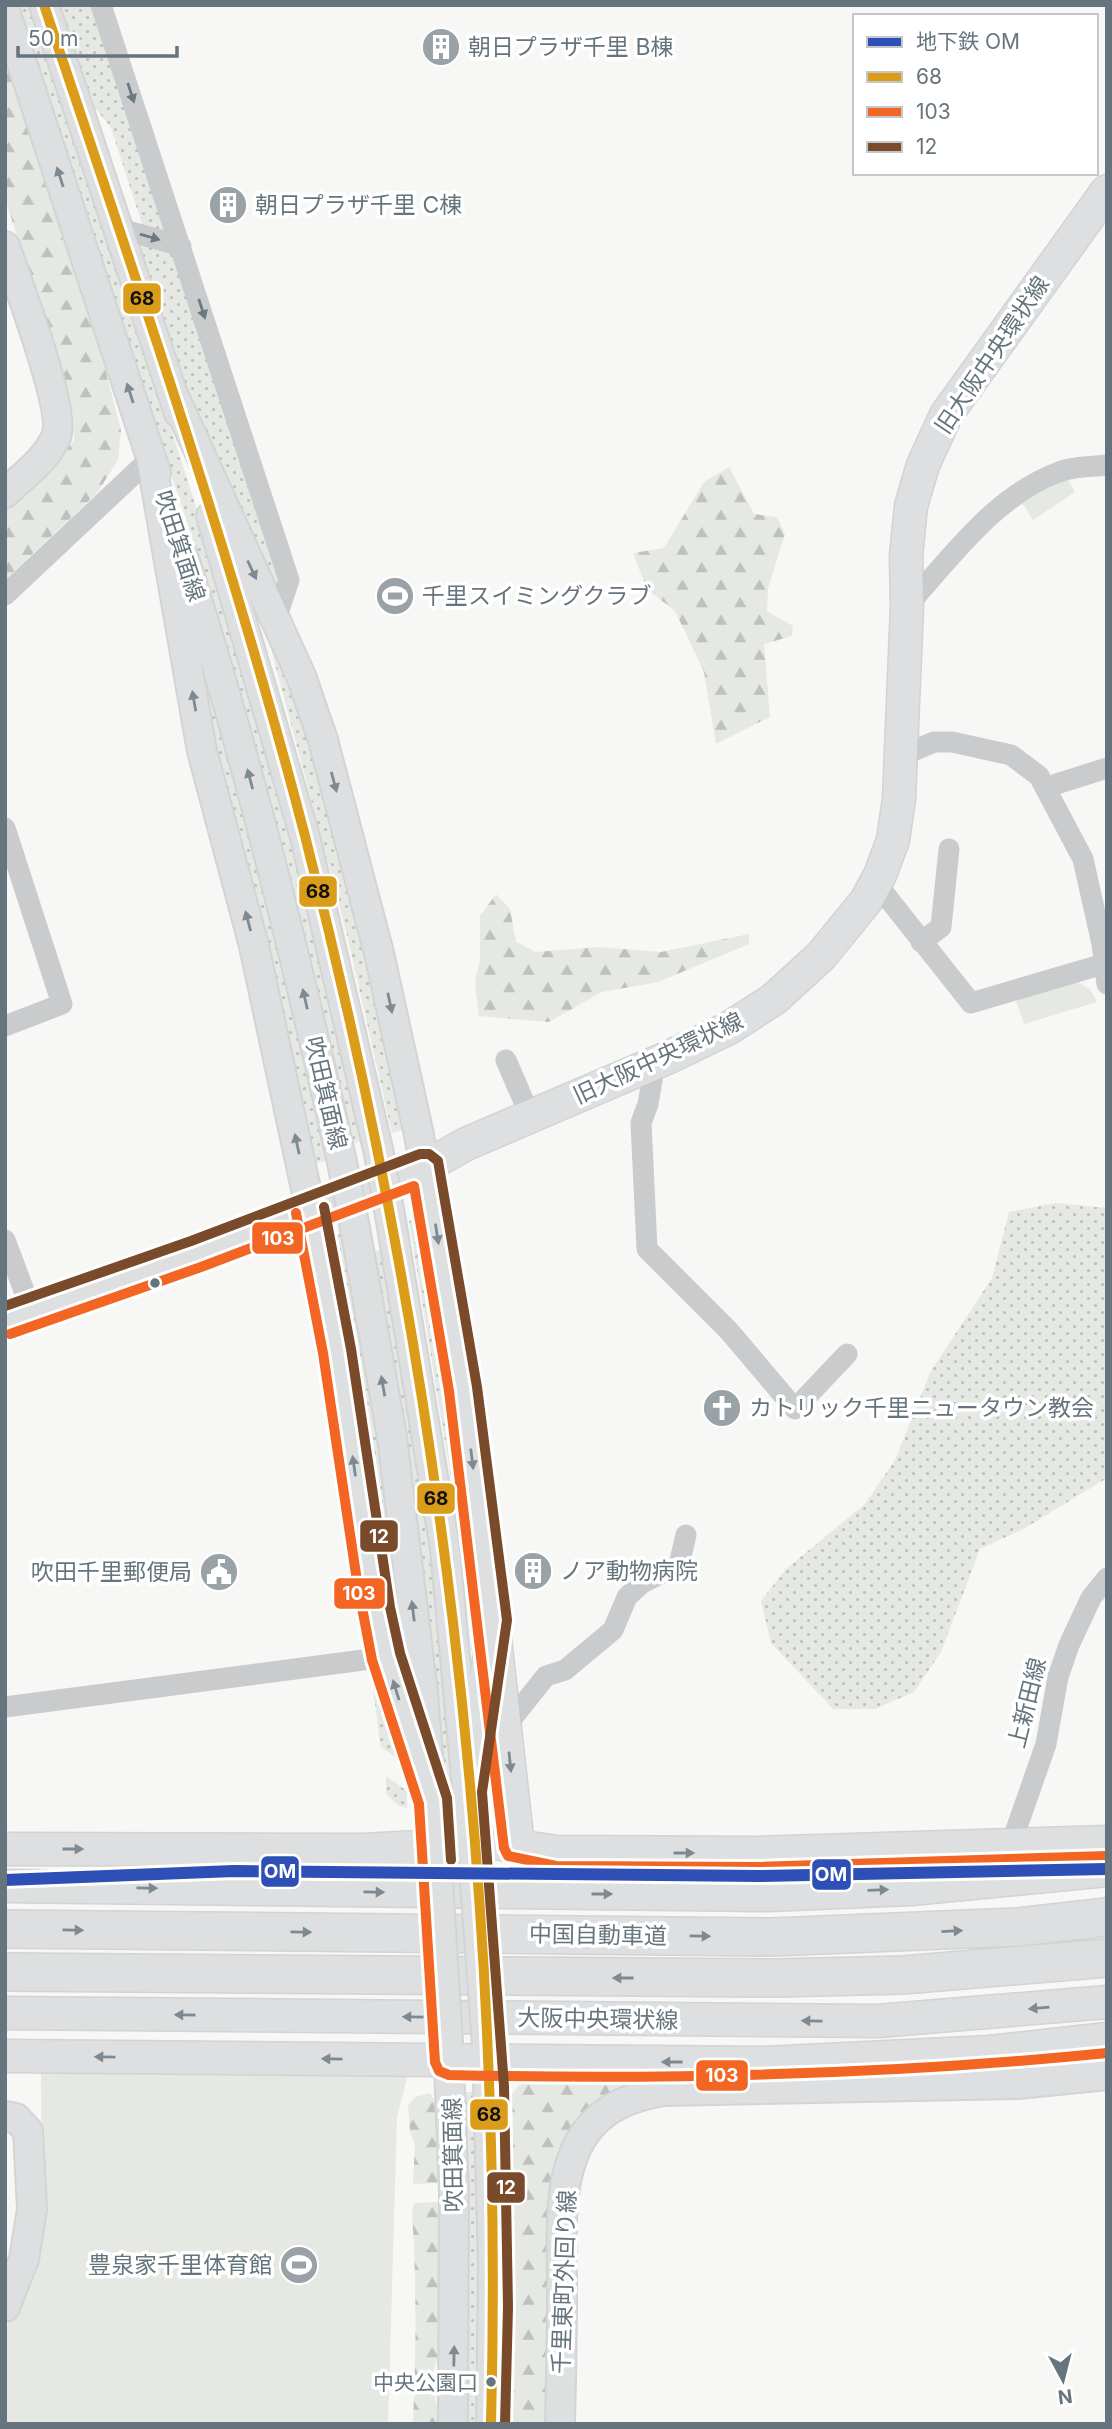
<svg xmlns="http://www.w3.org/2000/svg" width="1112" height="2429" viewBox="0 0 1112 2429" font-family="Inter,'Noto Sans JP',sans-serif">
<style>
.grass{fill:url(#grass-dots)}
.forest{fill:url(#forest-firs)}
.green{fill:#e6e8e4}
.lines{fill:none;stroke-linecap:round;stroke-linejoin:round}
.secondary-casing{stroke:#d3d4d4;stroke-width:32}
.primary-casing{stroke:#d2d3d3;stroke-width:35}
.highway-casing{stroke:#d2d3d3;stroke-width:40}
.street{stroke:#c9cbcc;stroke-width:21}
.secondary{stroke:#dedfe0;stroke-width:28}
.primary{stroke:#dedfe0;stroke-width:32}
.highway{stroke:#dedfe0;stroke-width:37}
.secondary-bridge-casing{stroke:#d3d4d4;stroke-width:32;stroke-linecap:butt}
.secondary-bridge{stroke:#dedfe0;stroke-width:28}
.bus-1-casing{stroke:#fff;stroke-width:16}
.bus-2-casing{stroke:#fff;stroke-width:16}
.bus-3-casing{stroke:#fff;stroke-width:16}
.bus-1{stroke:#da9c19;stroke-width:10}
.bus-2{stroke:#f26522;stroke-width:10}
.bus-3{stroke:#7a4b2a;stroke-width:10}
.metro-1-casing{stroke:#fff;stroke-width:18}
.metro-1{stroke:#2e4fb5;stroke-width:12}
.oneway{fill:#6b7981}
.oneway2{fill:#7e8a91}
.bus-dot{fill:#66757d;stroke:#fff;stroke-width:2.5}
.labels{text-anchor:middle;stroke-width:7;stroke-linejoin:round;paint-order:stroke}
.bus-label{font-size:21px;fill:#66757d;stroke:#fff;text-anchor:end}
.poi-label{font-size:23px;fill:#66757d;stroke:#fff;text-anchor:start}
.street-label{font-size:23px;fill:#66757d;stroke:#fff}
.line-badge{stroke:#fff;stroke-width:2.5}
.badge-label{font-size:19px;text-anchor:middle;font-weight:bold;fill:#fff}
.pale-badge-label{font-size:19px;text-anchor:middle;font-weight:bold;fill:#111}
</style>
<defs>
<pattern id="grass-dots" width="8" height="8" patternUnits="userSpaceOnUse" patternTransform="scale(1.75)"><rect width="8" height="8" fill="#e6e8e4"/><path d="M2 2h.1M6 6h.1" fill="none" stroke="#bec1be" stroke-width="1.8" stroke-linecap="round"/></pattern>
<pattern id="forest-firs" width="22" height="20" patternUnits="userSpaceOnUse" patternTransform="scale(1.75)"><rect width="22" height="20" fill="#e6e8e4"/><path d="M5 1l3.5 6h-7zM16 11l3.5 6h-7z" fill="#bec1be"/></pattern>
</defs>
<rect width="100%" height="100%" fill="#f7f7f6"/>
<path class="grass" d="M15,5H30L80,143L228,607L289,816L367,1141L354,1143L275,824L216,609Z
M58,5H94L166,235L143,227L111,128L92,104Z
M138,239L176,256L280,581L275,597L186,389Z
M189,605L278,932L328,1161L314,1163L226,794Z
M260,607L306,721L333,817L405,1129L392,1133L347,935Z
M1056,1203L1107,1208V1478L1025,1528L980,1549L941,1652L914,1692L875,1709H833L771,1643L761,1601L786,1569L865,1504L895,1460L931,1371L992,1278L1009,1212Z
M422,1218L447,1366L473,1562L474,1669L453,1491L409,1221Z
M342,1231L379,1445L408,1685L392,1621L329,1250L333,1240Z
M385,1250C419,1435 444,1619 453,1807H446L436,1682L374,1251Z
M379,1680L386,1690L404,1754L401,1761L381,1747L380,1742L373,1688Z
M488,1728L504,1805L488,1807L485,1768Z
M386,1776L407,1791V1808L399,1806L386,1794Z
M464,2092H476L480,2273L478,2424H465L467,2269Z"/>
<path class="forest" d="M5,48L81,277L121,430L118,460L97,493L5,580V510L58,460L74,440L73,414L5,198Z
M729,467L754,514L777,517L785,534L768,588L767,611L793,626L792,636L764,644L770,717L716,744L704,672L675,611L647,589L633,553L664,548L704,482Z
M496,894L510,909L516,942L536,952L597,947L661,952L749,934V944L658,982L602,992L549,1022L479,1016L475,981L480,959V916Z
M1107,2048V2065L926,2076L924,2068Z
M548,2072L663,2078C616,2082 584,2105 562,2146L550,2424H503L504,2112C510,2089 525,2077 548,2072Z
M430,2093L437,2105L440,2179L436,2183L413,2184L415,2145L410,2132L408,2106L415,2097Z
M439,2202L441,2361L436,2362L431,2379L436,2403H440L439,2424H413C416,2353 417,2283 412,2213L414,2203Z"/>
<path class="green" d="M1068,479L1075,492L1033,520L1021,501Z
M1076,981L1090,989L1097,1002L1024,1024L1016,1000Z
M41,2067L408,2074L397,2117L388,2424H5V2330L23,2295L42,2213Z"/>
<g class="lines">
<g class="secondary-casing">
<path id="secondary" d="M44,5L179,413
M5,11L156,473
M5,246C16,279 67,411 56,437C46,460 23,476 5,493
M174,396L301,676L323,740L379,953L419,1135L463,1389L493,1621L468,1792
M151,458L202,751L254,946L318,1245L386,1657L433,1801
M211,516L305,837L378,1149
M183,555C247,755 296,957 342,1162
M390,1215L445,1549L474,1865
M355,1228L392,1437L423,1693L437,1867
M448,2043L454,2192L453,2424
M487,2045L493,2266L491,2424
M5,2116L16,2118L28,2131L32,2209L24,2259L5,2307
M560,2424C561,2381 562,2338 562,2295C563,2244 554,2176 586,2132C605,2106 634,2096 664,2091L1018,2084L1107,2075"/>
</g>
<g class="primary-casing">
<path id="primary" d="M5,1321L196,1254L425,1167L466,1144L669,1057L729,1028L774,999L821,956L866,901L880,875L893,840L899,799L907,606L906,556L911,506L923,465L946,415L1107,191
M493,1621L518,1846
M5,1849L363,1850L494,1843L557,1852L758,1853L1107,1842
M5,1886L769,1895L911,1889L1107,1870
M5,2013L878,2021L1107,2002
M5,2056L765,2063L990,2052L1107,2039"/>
</g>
<g class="highway-casing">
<path id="highway" d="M5,1929L773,1937L1017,1927L1107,1917
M5,1972L777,1978L903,1975L1107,1958"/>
</g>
<path class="street" d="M101,5L289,580L276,619
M118,228L181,246
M5,595L151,458
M907,606C952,557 994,496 1059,472C1073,466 1091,467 1107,465
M901,756L934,742H952L1011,755L1039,776L1083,859L1102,944L1107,984
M1047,787L1107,768
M5,828L62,1004L5,1026
M876,883L971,1003L1107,963
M921,942L941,927L949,849
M506,1060L530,1116
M655,1063L648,1104L641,1123L647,1249L729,1331L795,1409L847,1354
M5,1240L32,1312
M5,1707L386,1657
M506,1726L546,1676L565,1670L613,1630L627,1597L642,1583L679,1565L686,1535
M1010,1847L1046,1744L1058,1677L1069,1645L1091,1598L1107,1578"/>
<use href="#secondary" class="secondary"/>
<use href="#primary" class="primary"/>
<use href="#highway" class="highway"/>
<g class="secondary-bridge-casing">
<path id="secondary-bridge" d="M378,1149L390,1215
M342,1162L355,1228
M437,1867L448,2043
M474,1868L487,2045"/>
</g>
<use href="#secondary-bridge" class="secondary-bridge"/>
<g class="bus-1-casing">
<path id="bus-1" d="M44,5C136,280 232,555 305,836C438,1350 505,1892 491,2424"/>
</g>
<g class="bus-2-casing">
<path id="bus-2" d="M296,1213L323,1353L357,1581L372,1660L419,1804L435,2062L439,2071L449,2075C669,2080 888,2075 1107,2053
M10,1334L201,1267L414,1186L449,1391L504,1848L508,1856L556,1866L758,1867L1107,1856"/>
</g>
<g class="bus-3-casing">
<path id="bus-3" d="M324,1207L351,1349L390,1607L400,1653L447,1798L451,1860
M5,1306L191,1241L420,1154H429L438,1161L477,1387L507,1620L482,1792L504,2086L508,2307L505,2424"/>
</g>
<use href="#bus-1" class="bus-1"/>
<use href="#bus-2" class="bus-2"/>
<use href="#bus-3" class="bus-3"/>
<g class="metro-1-casing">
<path id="metro-1" d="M5,1880L234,1871L758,1876L1107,1869"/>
</g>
<use href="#metro-1" class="metro-1"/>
</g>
<defs><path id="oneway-solid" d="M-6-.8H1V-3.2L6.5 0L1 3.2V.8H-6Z" transform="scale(1.75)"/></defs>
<g class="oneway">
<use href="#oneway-solid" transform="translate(131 93) rotate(72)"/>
<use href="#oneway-solid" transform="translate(150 237) rotate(16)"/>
<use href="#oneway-solid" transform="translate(202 309) rotate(72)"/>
</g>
<g class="oneway2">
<use href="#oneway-solid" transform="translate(60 177) rotate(-108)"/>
<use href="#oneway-solid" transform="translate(130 393) rotate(-108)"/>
<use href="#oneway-solid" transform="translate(252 570) rotate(65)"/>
<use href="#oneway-solid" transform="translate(194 701) rotate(-100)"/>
<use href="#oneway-solid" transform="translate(250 779) rotate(-105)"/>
<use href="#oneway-solid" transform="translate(334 782) rotate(75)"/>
<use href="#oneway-solid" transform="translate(248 921) rotate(-105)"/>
<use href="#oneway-solid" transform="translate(305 999) rotate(-103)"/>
<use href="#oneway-solid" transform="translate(390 1003) rotate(78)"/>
<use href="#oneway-solid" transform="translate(297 1144) rotate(-102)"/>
<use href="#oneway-solid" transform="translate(437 1234) rotate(81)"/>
<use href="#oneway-solid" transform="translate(383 1386) rotate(-100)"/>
<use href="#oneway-solid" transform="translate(472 1459) rotate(83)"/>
<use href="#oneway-solid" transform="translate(354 1466) rotate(-98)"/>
<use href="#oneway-solid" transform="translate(413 1611) rotate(-97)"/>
<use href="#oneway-solid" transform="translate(396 1690) rotate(-107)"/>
<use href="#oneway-solid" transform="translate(510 1762) rotate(84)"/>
<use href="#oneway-solid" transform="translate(73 1849)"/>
<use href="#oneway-solid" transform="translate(684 1853)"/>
<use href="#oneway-solid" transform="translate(147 1888) rotate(1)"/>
<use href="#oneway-solid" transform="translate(878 1890) rotate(-2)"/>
<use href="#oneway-solid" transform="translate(374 1892) rotate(1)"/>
<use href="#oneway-solid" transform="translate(602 1894)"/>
<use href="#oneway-solid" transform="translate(73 1930) rotate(1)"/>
<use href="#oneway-solid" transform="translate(952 1931) rotate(-3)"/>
<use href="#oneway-solid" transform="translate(301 1932) rotate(1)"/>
<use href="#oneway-solid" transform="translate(700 1936) rotate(1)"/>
<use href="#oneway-solid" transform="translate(623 1978) rotate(-180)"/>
<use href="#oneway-solid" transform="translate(1039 2008) rotate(175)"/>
<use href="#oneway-solid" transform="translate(185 2015) rotate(-179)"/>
<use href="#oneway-solid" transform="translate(413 2017) rotate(-179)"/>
<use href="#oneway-solid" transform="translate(812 2021) rotate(-179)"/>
<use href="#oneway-solid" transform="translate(105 2057) rotate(-179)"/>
<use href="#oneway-solid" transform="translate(332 2059) rotate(-179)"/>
<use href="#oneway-solid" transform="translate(672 2062) rotate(-180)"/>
<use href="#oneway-solid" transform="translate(454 2356) rotate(-89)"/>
</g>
<defs>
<g id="building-disc" transform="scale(2.0125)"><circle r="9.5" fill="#99a2a7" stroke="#fff"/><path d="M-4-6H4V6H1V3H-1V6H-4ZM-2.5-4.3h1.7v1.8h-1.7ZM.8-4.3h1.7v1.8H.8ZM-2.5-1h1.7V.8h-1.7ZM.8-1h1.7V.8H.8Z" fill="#fff"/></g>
<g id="stadium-disc" transform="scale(2.0125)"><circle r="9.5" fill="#99a2a7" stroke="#fff"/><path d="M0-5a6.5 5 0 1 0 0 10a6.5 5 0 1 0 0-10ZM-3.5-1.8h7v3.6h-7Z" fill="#fff"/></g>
<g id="church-disc" transform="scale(2.0125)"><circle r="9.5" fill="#99a2a7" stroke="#fff"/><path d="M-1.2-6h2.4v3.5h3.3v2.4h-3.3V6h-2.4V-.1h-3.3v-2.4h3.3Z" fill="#fff"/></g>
<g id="civic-disc" transform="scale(2.0125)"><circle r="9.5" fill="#99a2a7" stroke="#fff"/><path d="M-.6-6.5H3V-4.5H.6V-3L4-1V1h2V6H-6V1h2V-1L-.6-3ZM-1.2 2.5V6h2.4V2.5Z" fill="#fff"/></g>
</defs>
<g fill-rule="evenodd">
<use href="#building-disc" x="441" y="47"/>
<use href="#building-disc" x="228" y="205"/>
<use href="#stadium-disc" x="395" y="596"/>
<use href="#church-disc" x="722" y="1408"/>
<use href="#building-disc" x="533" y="1571"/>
<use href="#civic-disc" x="219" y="1572"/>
<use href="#stadium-disc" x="299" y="2265"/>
</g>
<g class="bus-dot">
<circle cx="155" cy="1283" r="6"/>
<circle cx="491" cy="2382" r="6"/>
</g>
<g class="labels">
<g class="bus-label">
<text x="478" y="2390">中央公園口</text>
</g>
<g class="poi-label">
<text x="468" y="55">朝日プラザ千里 B棟</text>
<text x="255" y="213">朝日プラザ千里 C棟</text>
<text x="422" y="604">千里スイミングクラブ</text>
<text x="749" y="1416">カトリック千里ニュータウン教会</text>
<text x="560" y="1579">ノア動物病院</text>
<text x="192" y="1580" text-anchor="end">吹田千里郵便局</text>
<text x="272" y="2273" text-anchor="end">豊泉家千里体育館</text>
</g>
<g class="street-label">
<text transform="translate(992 355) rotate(-56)" y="8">旧大阪中央環状線</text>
<text transform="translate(180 546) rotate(72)" y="8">吹田箕面線</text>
<text transform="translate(658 1058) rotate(-25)" y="8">旧大阪中央環状線</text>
<text transform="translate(326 1093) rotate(77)" y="8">吹田箕面線</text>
<text transform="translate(1027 1703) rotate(-76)" y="8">上新田線</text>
<text transform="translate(598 1935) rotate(1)" y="8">中国自動車道</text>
<text transform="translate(598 2019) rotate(1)" y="8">大阪中央環状線</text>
<text transform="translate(453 2155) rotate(-91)" y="8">吹田箕面線</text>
<text transform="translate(564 2282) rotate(-88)" y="8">千里東町外回り線</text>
</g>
</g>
<g class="line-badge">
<rect x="122" y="282" width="40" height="33" rx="7" fill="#da9c19"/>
<rect x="298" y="875" width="40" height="33" rx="7" fill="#da9c19"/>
<rect x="251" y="1221" width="53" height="34" rx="7" fill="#f26522"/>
<rect x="416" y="1482" width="40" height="33" rx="7" fill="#da9c19"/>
<rect x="359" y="1519" width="40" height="34" rx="7" fill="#7a4b2a"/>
<rect x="333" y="1577" width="53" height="33" rx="7" fill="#f26522"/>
<rect x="260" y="1855" width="40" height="33" rx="7" fill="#2e4fb5"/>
<rect x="811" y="1858" width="41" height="33" rx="7" fill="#2e4fb5"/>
<rect x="695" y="2059" width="54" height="33" rx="7" fill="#f26522"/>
<rect x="469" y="2098" width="40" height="33" rx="7" fill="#da9c19"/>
<rect x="486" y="2171" width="40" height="33" rx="7" fill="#7a4b2a"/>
</g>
<g class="badge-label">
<text x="278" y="1245">103</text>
<text x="379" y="1543">12</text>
<text x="359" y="1600">103</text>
<text x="280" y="1878">OM</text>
<text x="831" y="1881">OM</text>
<text x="722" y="2082">103</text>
<text x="506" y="2194">12</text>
</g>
<g class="pale-badge-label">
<text x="142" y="305">68</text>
<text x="318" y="898">68</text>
<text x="436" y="1505">68</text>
<text x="489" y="2121">68</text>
</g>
<rect width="1112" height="2429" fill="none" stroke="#66757d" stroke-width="14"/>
<rect x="853" y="14" width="245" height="161" fill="#ffffff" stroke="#c2c8cb" stroke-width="2"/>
<rect x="867" y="37" width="35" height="10" fill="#2e4fb5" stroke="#c2c8cb" stroke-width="2"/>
<text x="916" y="49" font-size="21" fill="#66757d">地下鉄 OM</text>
<rect x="867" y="72" width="35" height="10" fill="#da9c19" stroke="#c2c8cb" stroke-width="2"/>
<text x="916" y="84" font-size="21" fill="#66757d">68</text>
<rect x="867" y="107" width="35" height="10" fill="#f26522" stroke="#c2c8cb" stroke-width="2"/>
<text x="916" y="119" font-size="21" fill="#66757d">103</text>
<rect x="867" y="142" width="35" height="10" fill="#7a4b2a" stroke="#c2c8cb" stroke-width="2"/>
<text x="916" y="154" font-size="21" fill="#66757d">12</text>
<g transform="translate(1063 2380) rotate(173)" stroke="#ffffff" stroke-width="5" paint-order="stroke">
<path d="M0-5L12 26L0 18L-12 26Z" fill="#66757d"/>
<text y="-10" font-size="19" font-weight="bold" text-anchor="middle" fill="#66757d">N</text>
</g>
<path d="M18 46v10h159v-10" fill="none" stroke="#66757d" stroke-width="3.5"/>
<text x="28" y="46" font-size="21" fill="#66757d" stroke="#ffffff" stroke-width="5" paint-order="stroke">50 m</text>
</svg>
